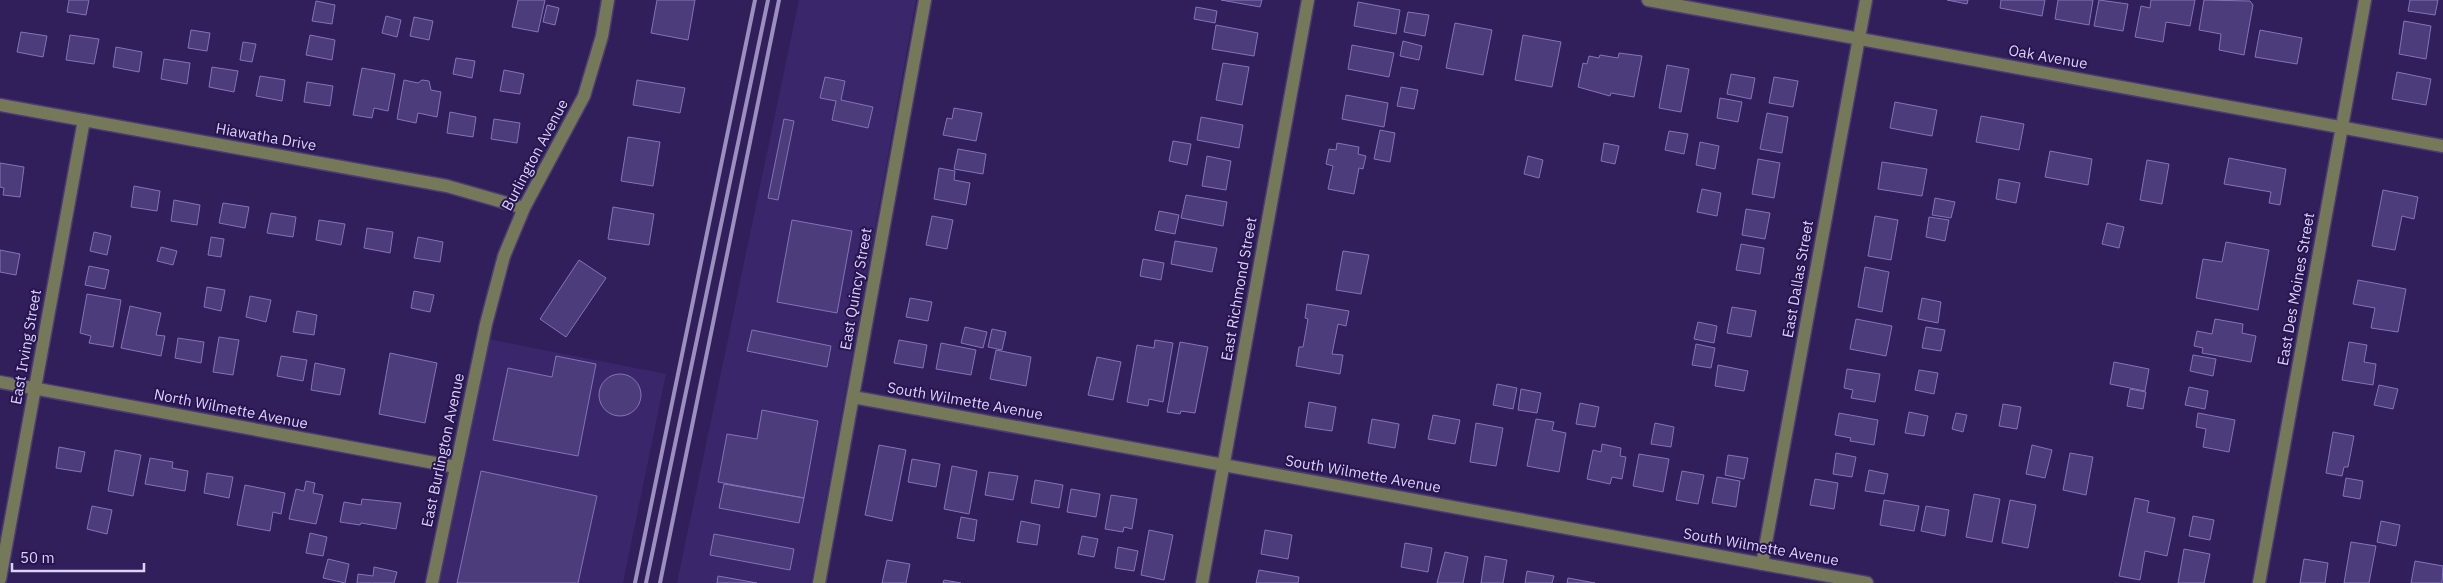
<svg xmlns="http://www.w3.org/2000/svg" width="2443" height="583" viewBox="0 0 2443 583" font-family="'IBM Plex Sans',sans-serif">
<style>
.built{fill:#3a266a}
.building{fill:#4c3c7b;stroke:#8274b9}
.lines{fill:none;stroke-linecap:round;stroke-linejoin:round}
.minor-casing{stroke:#4c3c74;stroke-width:15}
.minor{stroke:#767959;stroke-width:12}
.rail{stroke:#9a8fbe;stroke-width:4}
.labels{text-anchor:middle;stroke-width:4;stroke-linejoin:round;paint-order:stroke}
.street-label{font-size:15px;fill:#d9d3f9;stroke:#271450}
</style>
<rect width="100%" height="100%" fill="#311f5b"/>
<path class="built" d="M799,0H916L811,583H677Z
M488,339L666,374L623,583H439Z"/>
<path class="building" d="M69,0H89L86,15L67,12Z
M518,0H545L538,32L512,27Z
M657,0H695L688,40L651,33Z
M1221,0H1262L1260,7Z
M1947,0H1968L1967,4Z
M2001,0H2045L2042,16L2000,8Z
M2058,0H2093L2089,25L2055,19Z
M2099,0L2128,4L2123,31L2094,26Z
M2151,0H2195L2190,26L2166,22L2163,42L2135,37L2141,6L2150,8Z
M2204,0L2250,1L2253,5L2244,55L2219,50L2221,34L2199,30Z
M2410,0H2438L2435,15L2408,11Z
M316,1L335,5L332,24L312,21Z
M1358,2L1400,10L1396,34L1354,26Z
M547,5L559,8L555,25L543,22Z
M1196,7L1217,11L1215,23L1194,19Z
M1408,12L1429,15L1425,36L1404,32Z
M386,16L401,20L397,37L382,33Z
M414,17L433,21L429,40L410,36Z
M2404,21L2431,26L2426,59L2399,54Z
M1455,23L1492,30L1483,75L1446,68Z
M1216,25L1258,33L1254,56L1212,49Z
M191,30L210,33L207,51L188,48Z
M2260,30L2302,38L2297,64L2255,57Z
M21,32L47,36L43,57L17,52Z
M70,35L99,39L94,64L66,60Z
M310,35L335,40L332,60L306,55Z
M1523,35L1561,42L1552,87L1515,80Z
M1403,41L1422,46L1419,60L1400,56Z
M243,42L256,44L252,62L240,60Z
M1352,45L1394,53L1389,77L1348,69Z
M116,47L142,52L139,72L113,67Z
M1619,53L1642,56L1634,97L1611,93L1610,96L1578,87L1583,63L1587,64L1589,56L1599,58L1600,55L1618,58Z
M456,58L475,61L472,78L453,74Z
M164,59L190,63L187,84L161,79Z
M1223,63L1249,67L1242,105L1216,100Z
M1667,65L1689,69L1681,112L1659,108Z
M212,67L238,71L234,92L209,87Z
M362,68L395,74L388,111L374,108L372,118L353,115Z
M504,70L524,74L520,94L500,91Z
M2397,72L2431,79L2426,105L2392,99Z
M1731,74L1755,78L1751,99L1727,94Z
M260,76L285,80L282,101L256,96Z
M825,77L845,81L841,100L873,107L868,128L832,120L836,101L820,98Z
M1774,77L1798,81L1793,107L1769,103Z
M404,80L418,83L422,80L429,81L431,90L441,92L437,117L418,113L416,123L397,119Z
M637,80L685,88L680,113L633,105Z
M307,82L333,86L330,106L304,102Z
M1401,87L1418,90L1414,109L1397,106Z
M1346,95L1388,103L1384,127L1342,119Z
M1720,98L1742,102L1738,122L1717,118Z
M1895,102L1937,110L1932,136L1890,128Z
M954,108L982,113L976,141L943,135L947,118L952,119Z
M450,112L476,117L473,137L447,133Z
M1767,113L1788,117L1782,153L1760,149Z
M1981,116L2024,124L2019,150L1976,142Z
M1201,117L1243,125L1239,148L1197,140Z
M494,119L520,123L517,143L491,139Z
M784,119L794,121L778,200L768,198Z
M1380,130L1395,133L1390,162L1374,159Z
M1669,131L1688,134L1684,154L1665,150Z
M628,137L660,142L653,186L621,181Z
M1173,141L1191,144L1187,165L1169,161Z
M1700,142L1719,146L1715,169L1696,165Z
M1337,143L1359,147L1358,154L1366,156L1363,169L1359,168L1354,194L1328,189L1333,166L1326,164L1329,149L1336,150Z
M1604,143L1619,146L1615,164L1601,161Z
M958,149L986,154L983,174L954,169Z
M2050,151L2092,159L2088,185L2045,177Z
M1207,156L1231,161L1226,190L1202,186Z
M1528,156L1543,160L1539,178L1524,174Z
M2229,158L2286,169L2280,205L2269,203L2271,192L2224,184Z
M1758,159L1780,163L1774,198L1752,194Z
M2147,160L2169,164L2162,204L2140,200Z
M1882,162L1927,169L1922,196L1878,189Z
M0,163L24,167L20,197L3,195L4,188L0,187Z
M939,168L955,171L954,180L970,183L966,205L934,199Z
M1999,179L2020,183L2016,203L1996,199Z
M134,186L160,191L157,211L131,207Z
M1702,189L1721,193L1717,216L1697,212Z
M2383,190L2418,197L2414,219L2402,216L2395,250L2372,246Z
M1186,195L1227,202L1223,226L1181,218Z
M1935,198L1955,202L1951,218L1932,215Z
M174,200L200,205L197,225L171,221Z
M223,203L249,207L245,228L219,223Z
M613,207L654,214L649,245L608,239Z
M1746,209L1770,213L1765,239L1742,235Z
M1159,211L1179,215L1175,234L1155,230Z
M271,213L296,217L293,237L267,233Z
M932,216L953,220L947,249L926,245Z
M1875,216L1898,220L1891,260L1868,256Z
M1929,217L1949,220L1945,241L1926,237Z
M319,220L345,224L341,245L316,240Z
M792,220L852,231L837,313L777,302Z
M2107,223L2124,227L2119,248L2102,244Z
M367,228L393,232L390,253L364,248Z
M94,232L111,236L107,255L90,251Z
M211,237L224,239L221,257L208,255Z
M418,237L443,242L440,262L414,258Z
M1175,241L1217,248L1212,272L1171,264Z
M2226,242L2269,250L2258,310L2196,298L2203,259L2222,262Z
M1741,244L1764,248L1760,274L1736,270Z
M161,247L177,251L173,265L157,261Z
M0,250L20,254L16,275L0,272Z
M1343,251L1369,255L1361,294L1336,290Z
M1143,259L1164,263L1161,280L1140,276Z
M579,260L606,278L566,337L540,319Z
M89,266L109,270L105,289L85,285Z
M1865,267L1889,272L1882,312L1858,307Z
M2358,280L2406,289L2398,332L2371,328L2375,308L2353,304Z
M207,287L225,290L221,311L204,307Z
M414,291L434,295L430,312L411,308Z
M87,294L121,300L113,347L89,343L91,336L80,333Z
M250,296L271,300L266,322L246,317Z
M910,298L932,302L928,321L906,317Z
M1922,298L1941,302L1938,323L1918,319Z
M1307,304L1349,311L1346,326L1338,324L1332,354L1343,355L1340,374L1296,366L1299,347H1303L1308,319L1305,318Z
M130,306L161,313L156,335L165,336L161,356L121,348Z
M1732,307L1756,311L1751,337L1727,333Z
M297,311L317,315L314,335L293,332Z
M1856,319L1892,326L1886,356L1850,349Z
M2215,319L2243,324L2242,333L2256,336L2251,362L2202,353L2203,348L2194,346L2197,331L2212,334Z
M1698,322L1717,326L1714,343L1694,339Z
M965,327L987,332L983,348L961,343Z
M1926,327L1945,330L1941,351L1922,348Z
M992,329L1006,332L1002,350L988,347Z
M752,330L831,346L827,367L747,351Z
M219,337L239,340L233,375L213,372Z
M178,338L204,342L201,363L175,358Z
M899,340L927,345L923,368L894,363Z
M1155,340L1173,343L1163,402L1149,399L1148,406L1127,402L1137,345L1154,348Z
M1180,342L1208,347L1195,413L1181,411L1180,414L1167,412Z
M2349,342L2367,345L2364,362L2376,364L2373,385L2342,380Z
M941,343L976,350L971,375L936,369Z
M1696,344L1715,348L1711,368L1692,365Z
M996,350L1031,357L1026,386L990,379Z
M390,353L437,363L425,423L379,414Z
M2193,355L2216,359L2213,376L2190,371Z
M281,356L307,360L303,381L277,376Z
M556,356L596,364L578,456L493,440L508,368L552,377Z
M1097,357L1121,362L1113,400L1088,395Z
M2114,362L2149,369L2145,391L2110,384Z
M315,363L345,369L340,395L311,390Z
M1718,365L1748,371L1744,391L1715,386Z
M1847,369L1880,374L1875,402L1851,398L1853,390L1844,388Z
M1919,370L1938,373L1934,394L1915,390Z
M599 395a21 21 0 1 1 42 0a21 21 0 1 1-42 0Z
M1497,384L1517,388L1513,409L1493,405Z
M2379,385L2398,389L2393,409L2374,405Z
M2189,387L2208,391L2205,409L2185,405Z
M1521,389L1541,393L1537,413L1518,410Z
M2130,389L2146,392L2143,409L2127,406Z
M1309,402L1336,407L1332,431L1305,427Z
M1580,403L1599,407L1595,427L1576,424Z
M2003,404L2021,407L2017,429L1999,426Z
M762,410L818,421L804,498L718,482L727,434L757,439Z
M1909,412L1928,416L1924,436L1905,433Z
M1839,413L1878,420L1874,445L1850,441L1851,438L1835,435Z
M1956,413L1967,415L1963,432L1952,429Z
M2198,413L2235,420L2229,452L2203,447L2206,429L2196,427Z
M1433,415L1460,420L1455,444L1428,439Z
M1372,419L1399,424L1395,448L1368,443Z
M1536,419L1554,422L1552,430L1566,433L1559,472L1527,466Z
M1476,423L1503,428L1496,466L1470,462Z
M1655,423L1674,427L1671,447L1651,444Z
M2333,432L2354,436L2348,467H2344L2342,476L2326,473Z
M1602,444L1621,448L1620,456L1626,457L1622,479L1612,477L1610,484L1587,479L1593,450L1601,452Z
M879,445L906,450L892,521L865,515Z
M2032,445L2052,450L2045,478L2026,474Z
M59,447L85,452L81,472L56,468Z
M115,450L141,455L133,496L108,491Z
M1836,453L1856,457L1852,477L1833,474Z
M2070,453L2093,457L2086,495L2063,490Z
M1639,454L1669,459L1663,492L1633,486Z
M1728,455L1748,458L1744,479L1725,475Z
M150,458L173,462L172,468L188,471L185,491L145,484Z
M912,459L940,464L936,487L908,482Z
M952,466L977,471L969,514L944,509Z
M1869,470L1888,474L1884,494L1865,491Z
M481,471L597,496L578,583H457Z
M1682,471L1704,475L1698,504L1676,500Z
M989,472L1018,476L1013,500L985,495Z
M207,473L233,477L229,498L204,493Z
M1717,477L1740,481L1736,507L1712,503Z
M2346,478L2363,481L2360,499L2343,496Z
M1815,479L1838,483L1834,509L1810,505Z
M1035,480L1063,485L1059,508L1031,503Z
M306,481L315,483L313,493L323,495L316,524L289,519L296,489L304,491Z
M724,484L804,498L799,523L719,508Z
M245,485L285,493L281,514L273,512L270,531L237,525Z
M1071,489L1100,494L1096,517L1067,512Z
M1974,494L2000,499L1992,542L1966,537Z
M1111,495L1137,499L1132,529L1124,527L1123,532L1105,529Z
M2135,498L2149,501L2147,512L2175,518L2167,556L2145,551L2140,580L2119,576Z
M362,499L401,503L396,529L361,523L360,525L340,522L344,502L361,505Z
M1884,500L1919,506L1914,531L1880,525Z
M2010,500L2036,505L2028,548L2002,543Z
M92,506L112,510L107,534L87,529Z
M1926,506L1949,510L1945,536L1921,531Z
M2193,516L2214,520L2210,540L2189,536Z
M961,517L977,520L974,541L957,538Z
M1021,521L1040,525L1037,545L1017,542Z
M2381,521L2400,525L2396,546L2377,542Z
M1149,530L1173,535L1164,580L1141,575Z
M1265,530L1292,535L1288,559L1261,554Z
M310,533L327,537L323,556L306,553Z
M714,534L794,549L790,570L710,555Z
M1082,536L1098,539L1094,557L1078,554Z
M2351,542L2376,546L2369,583H2344Z
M1405,543L1432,548L1428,572L1401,567Z
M1118,547L1138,551L1134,571L1115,568Z
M2184,549L2210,554L2204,583H2178Z
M1445,552L1468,557L1463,583H1437Z
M1485,556L1507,560L1503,583H1481Z
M328,559L349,564L345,583L323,578Z
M2304,559L2328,563L2325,583H2300Z
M887,560L910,564L906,583H882Z
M2415,561L2443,566L2442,583H2411Z
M374,567L397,572L394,583H357L358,574L373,576Z
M1259,570L1299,577L1298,583H1256Z
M1527,571L1554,576L1552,583H1525Z
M718,576L757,583H717Z
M1568,578L1595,583H1567Z
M944,580L961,583H943Z"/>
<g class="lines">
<g class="minor-casing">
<path id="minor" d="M1648,0L2443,146
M0,105L447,186L524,208
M0,382L456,467
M853,397L1867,583
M1762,564L1866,0
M0,579L84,120
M432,583L486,324L504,256L524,208L584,96L602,36L608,0
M819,583L925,0
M1202,583L1308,0
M2259,583L2365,0"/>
</g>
<use href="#minor" class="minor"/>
<path class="rail" d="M635,583L755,0
M646,583L768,0
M660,583L779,0"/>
</g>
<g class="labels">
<g class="street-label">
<text transform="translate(2048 57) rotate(10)" y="5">Oak Avenue</text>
<text transform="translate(266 137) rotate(10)" y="5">Hiawatha Drive</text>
<text transform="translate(535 155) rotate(-62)" y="5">Burlington Avenue</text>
<text transform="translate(1798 279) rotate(-80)" y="5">East Dallas Street</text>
<text transform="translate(856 289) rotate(-80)" y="5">East Quincy Street</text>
<text transform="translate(1239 289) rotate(-80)" y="5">East Richmond Street</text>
<text transform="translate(2296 289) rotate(-80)" y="5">East Des Moines Street</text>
<text transform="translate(26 347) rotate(-80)" y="5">East Irving Street</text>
<text transform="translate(965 401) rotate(10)" y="5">South Wilmette Avenue</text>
<text transform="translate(231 409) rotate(11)" y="5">North Wilmette Avenue</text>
<text transform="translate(443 450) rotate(-78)" y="5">East Burlington Avenue</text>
<text transform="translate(1363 474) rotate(10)" y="5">South Wilmette Avenue</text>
<text transform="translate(1761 547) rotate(10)" y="5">South Wilmette Avenue</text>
</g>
</g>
<path d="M12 563v8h132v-8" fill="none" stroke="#d9d3f9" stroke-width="2.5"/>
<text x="20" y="563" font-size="15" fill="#d9d3f9" stroke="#271450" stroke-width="4" paint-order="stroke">50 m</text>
</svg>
